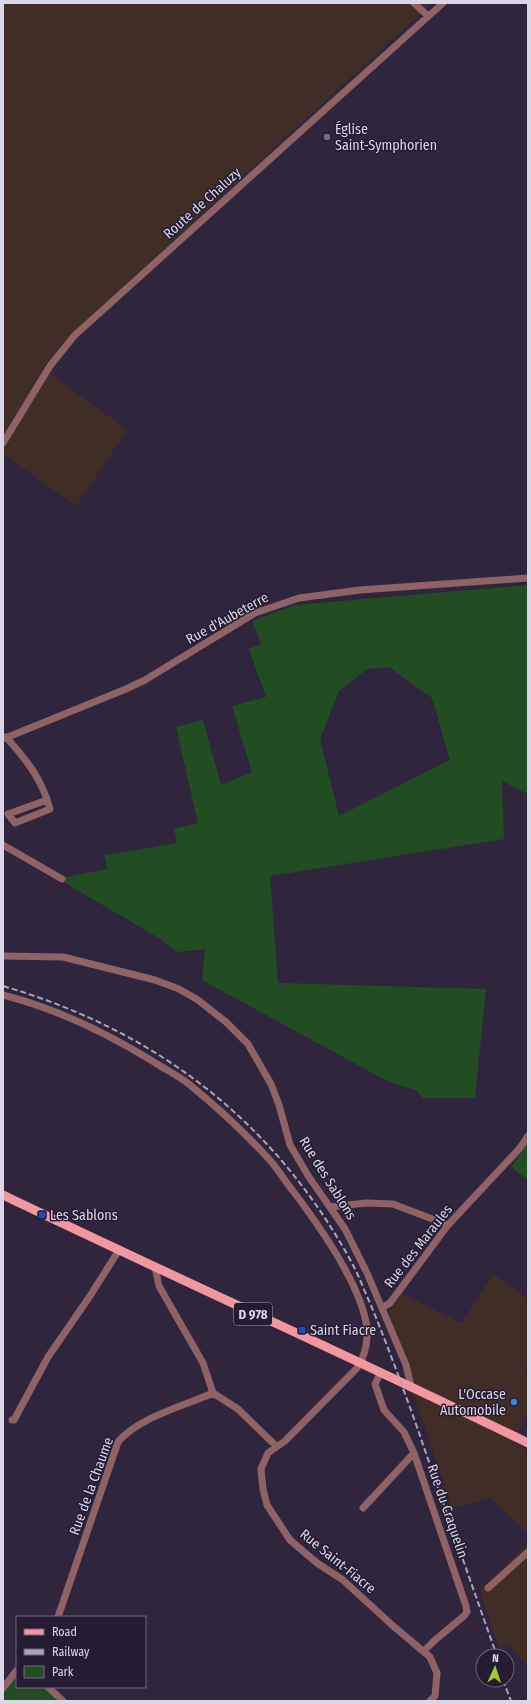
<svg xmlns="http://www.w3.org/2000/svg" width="531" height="1704" viewBox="0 0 531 1704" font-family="'Fira Sans Condensed',sans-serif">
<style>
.industrial{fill:#402e26}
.green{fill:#224d23;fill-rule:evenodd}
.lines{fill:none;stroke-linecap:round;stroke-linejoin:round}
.minor{stroke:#8f6266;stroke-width:7}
.major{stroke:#f297a0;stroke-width:9}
.rail{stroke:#aaa4b7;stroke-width:2;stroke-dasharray:6 3;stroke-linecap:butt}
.worship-dot{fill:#6b7280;stroke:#251c34;stroke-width:1.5}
.transit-dot{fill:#1a4fb4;stroke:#251c34;stroke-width:1.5}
.shop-dot{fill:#3f7fe0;stroke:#251c34;stroke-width:1.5}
.labels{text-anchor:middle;stroke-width:3;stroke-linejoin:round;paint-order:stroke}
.shield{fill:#251c34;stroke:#a49eb1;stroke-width:1}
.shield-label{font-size:13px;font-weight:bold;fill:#dbd6e6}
.poi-label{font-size:14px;fill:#dbd6e6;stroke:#251c34;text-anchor:start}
.street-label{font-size:14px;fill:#dbd6e6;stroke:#251c34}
</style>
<rect width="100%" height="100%" fill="#2f263e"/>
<path class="industrial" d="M3,3H432L65,340L44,369L127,430L76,506L3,454Z
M493,1274L528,1299V1368L525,1375L528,1376V1413L514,1443L528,1450V1533L490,1498L452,1508L415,1399L407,1391L402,1361L385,1323L391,1309L402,1294L462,1323Z
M528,1544V1664L527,1665L508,1644L499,1648L480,1592L483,1587Z"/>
<path class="green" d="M528,585V794L502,781L504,839L270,876L278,983L486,989L475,1098H423L416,1090L392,1083L376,1075L202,980L205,949L177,952L159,938L65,883V877L107,869L104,855L177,843L174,829L198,823L176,727L203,720L221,785L252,772L232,706L266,697L249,649L261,644L252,621L295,605ZM389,667L432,698L450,760L339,816L320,739L339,691L367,669Z
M528,1143V1180L511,1167Z
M17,1672V1687H46L59,1701H3V1691Z"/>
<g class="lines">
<path class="minor" d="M414,3L428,16
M3,443L50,366L74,336L443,3
M6,737C27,761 41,777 50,809L15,823L8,814L47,800
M3,739L126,689L145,680L255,613L299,598L360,590L528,578
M3,845L62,879
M3,956L63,957L155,980L179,989L198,1000L226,1022L248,1044L271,1084L279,1105L290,1145L309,1177L345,1229L367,1273L406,1365L411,1386
M3,995C58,1009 107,1033 154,1062C166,1070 179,1076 190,1085C217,1107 243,1131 267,1157C277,1167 284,1180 293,1191C318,1224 358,1281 366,1322C369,1337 366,1355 357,1368L285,1441L268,1453L261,1469L263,1489L267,1505L290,1540L317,1563L343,1580L392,1625L430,1657L437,1673L435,1696L430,1701
M330,1207L366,1203L393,1204L448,1225
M155,1267L159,1286L203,1363L213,1393L238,1409L276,1446
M382,1308L390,1303L448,1225L520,1148L528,1136
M381,1372L375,1384L384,1410L404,1432L414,1453L466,1606L467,1612L464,1616L435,1640L424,1651
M12,1420H14L48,1357L90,1296L119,1250
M363,1508L414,1453
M488,1588L528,1552
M58,1617L118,1442C137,1418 184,1406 213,1393
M48,1687L63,1701
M3,1688L17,1670"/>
<path class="major" d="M3,1195C178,1279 354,1358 528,1443"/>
<path class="rail" d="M3,986C157,1031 275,1122 352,1263C359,1276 364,1290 370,1303C387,1344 402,1385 417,1427C443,1503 470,1580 497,1656
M503,1680L511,1701"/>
</g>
<circle class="worship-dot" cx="327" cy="137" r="4"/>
<g class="transit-dot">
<rect x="38" y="1211" width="8" height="8" rx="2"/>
<rect x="298" y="1326" width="8" height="8" rx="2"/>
</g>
<circle class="shop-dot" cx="514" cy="1402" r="4"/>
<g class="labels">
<rect class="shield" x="234" y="1303" width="38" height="22" rx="3"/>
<g class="shield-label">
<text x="253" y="1319">D 978</text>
</g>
<g class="poi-label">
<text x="335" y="134">Église<tspan x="335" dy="16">Saint-Symphorien</tspan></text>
<text x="50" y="1220">Les Sablons</text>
<text x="310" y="1335">Saint Fiacre</text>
<text x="506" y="1399" text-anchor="end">L'Occase<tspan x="506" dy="16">Automobile</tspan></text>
</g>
<g class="street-label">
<text transform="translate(202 203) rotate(-42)" y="5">Route de Chaluzy</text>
<text transform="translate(227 618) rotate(-29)" y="5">Rue d'Aubeterre</text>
<text transform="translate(328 1178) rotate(58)" y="5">Rue des Sablons</text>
<text transform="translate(418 1246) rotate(-52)" y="5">Rue des Maraules</text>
<text transform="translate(91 1486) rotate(-70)" y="5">Rue de la Chaume</text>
<text transform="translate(448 1511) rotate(71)" y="5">Rue du Craquelin</text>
<text transform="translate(338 1561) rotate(39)" y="5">Rue Saint-Fiacre</text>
</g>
</g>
<rect width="531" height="1704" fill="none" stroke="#dbd6e6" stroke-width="8"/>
<rect x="16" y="1616" width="130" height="72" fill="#251c34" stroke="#6e667b"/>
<rect x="24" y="1629" width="20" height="6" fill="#f297a0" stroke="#6e667b"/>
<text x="52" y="1636" font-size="12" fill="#dbd6e6">Road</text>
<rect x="24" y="1649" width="20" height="6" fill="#aaa4b7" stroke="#6e667b"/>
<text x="52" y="1656" font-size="12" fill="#dbd6e6">Railway</text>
<rect x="24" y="1666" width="20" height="12" fill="#224d23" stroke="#6e667b"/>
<text x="52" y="1676" font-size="12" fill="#dbd6e6">Park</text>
<g transform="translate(495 1668) rotate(3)"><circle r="19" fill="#251c34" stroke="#6e667b"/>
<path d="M0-3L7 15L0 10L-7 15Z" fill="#9fca2e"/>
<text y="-6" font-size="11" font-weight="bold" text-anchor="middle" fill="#dbd6e6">N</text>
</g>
</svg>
